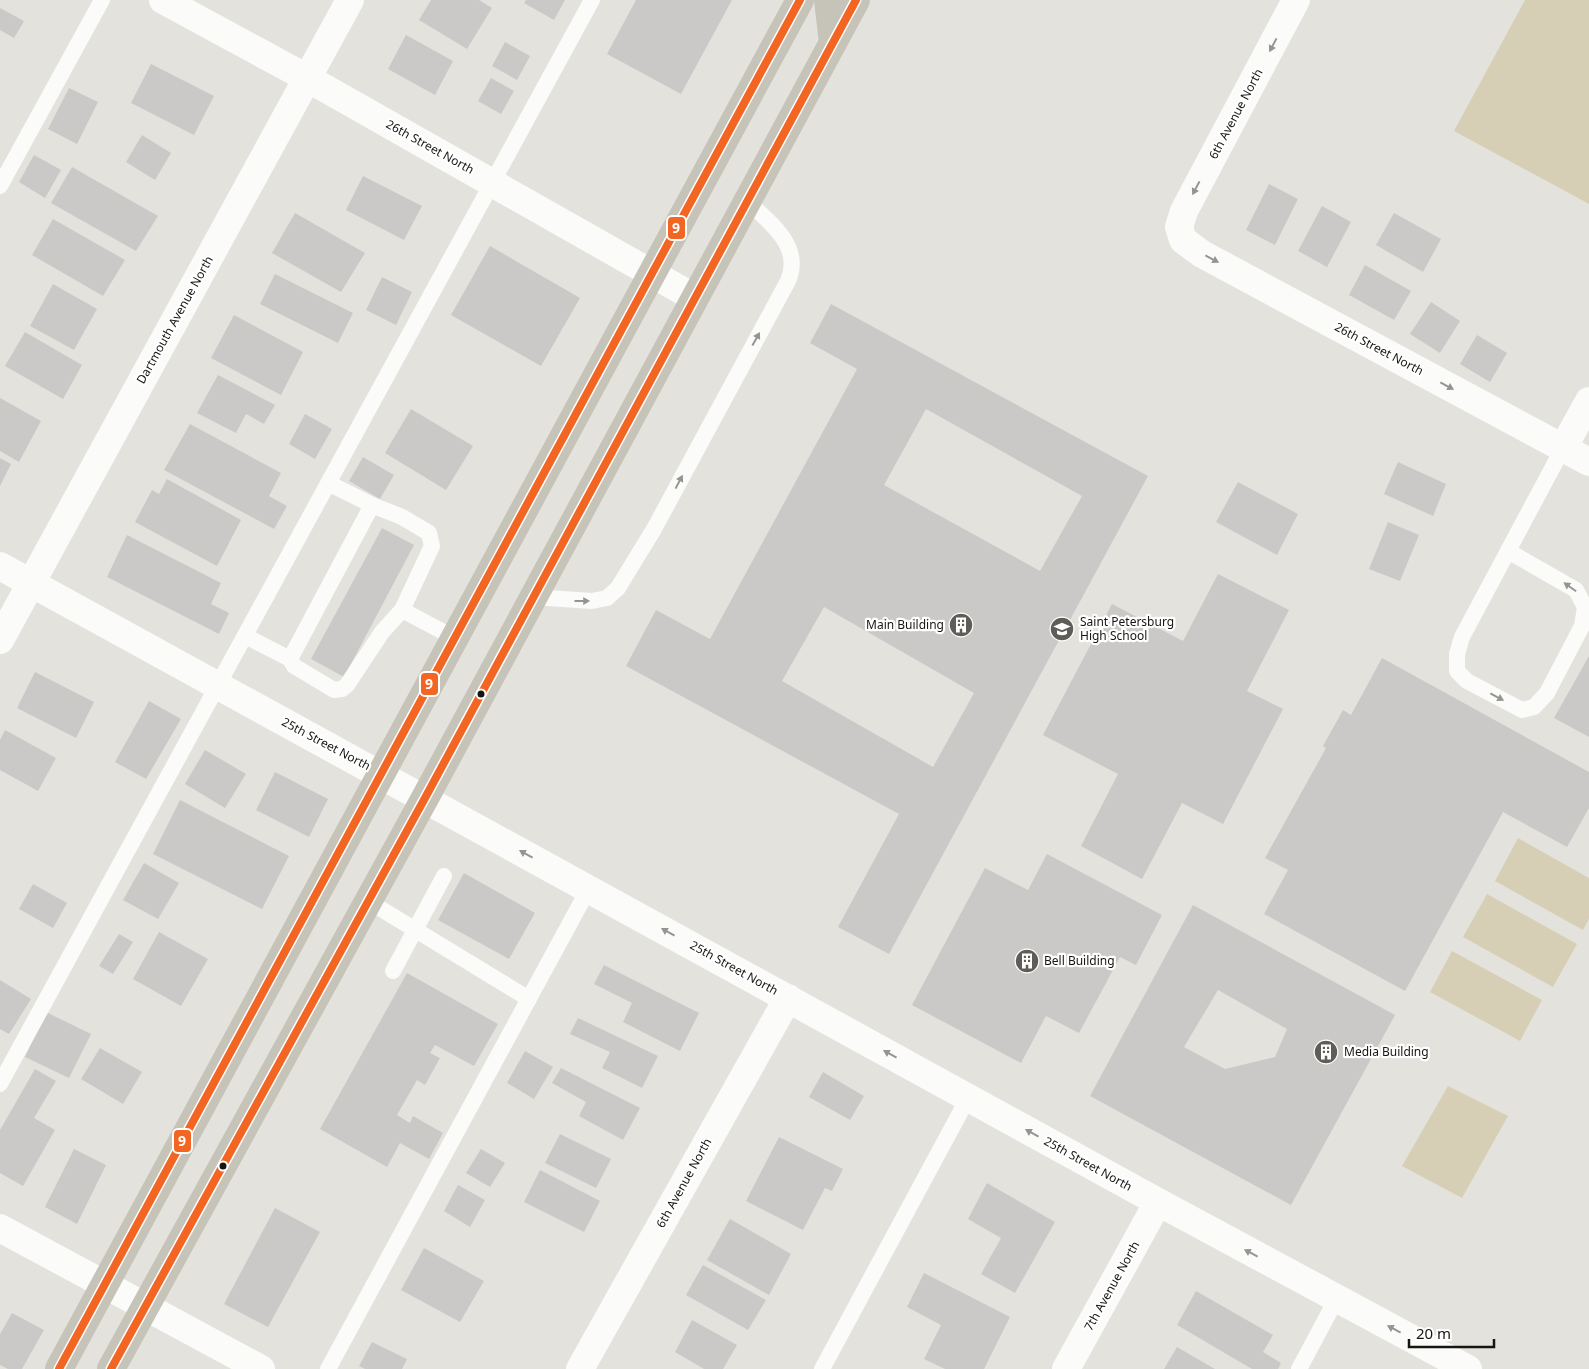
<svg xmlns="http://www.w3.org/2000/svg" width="1589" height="1369" viewBox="0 0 1589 1369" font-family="'Noto Sans',sans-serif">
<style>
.green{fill:#d7cfb5}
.building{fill:#cbc9c8;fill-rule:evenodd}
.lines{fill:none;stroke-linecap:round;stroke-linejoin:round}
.lane{stroke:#fbfbfa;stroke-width:16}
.street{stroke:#fbfbfa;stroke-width:28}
.primary{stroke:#c6c4b9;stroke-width:28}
.bus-1-casing{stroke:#fff;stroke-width:11}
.bus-1{stroke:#f26522;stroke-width:8}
.oneway{fill:#949491}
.bus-dot{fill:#161511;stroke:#fff;stroke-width:2}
.labels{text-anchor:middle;stroke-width:4.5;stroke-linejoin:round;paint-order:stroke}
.street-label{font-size:12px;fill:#161511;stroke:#fff}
.poi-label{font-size:12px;fill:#161511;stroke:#fff;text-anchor:start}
.line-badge{stroke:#fff;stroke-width:2}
.badge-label{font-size:14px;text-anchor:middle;font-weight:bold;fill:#fff}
</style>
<rect width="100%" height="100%" fill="#e4e2dc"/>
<path class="green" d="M1525,0H1589V204L1454,131Z
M1518,838L1589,878V919L1583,930L1495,881Z
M1487,894L1577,944L1553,987L1463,937Z
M1452,951L1542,1000L1520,1041L1430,992Z
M1448,1086L1508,1116L1462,1198L1402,1166Z"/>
<path class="building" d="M431,0H479L492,8L467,49L419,20Z
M526,0H565L554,20L524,3Z
M636,0H732L681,94L607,54Z
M0,8L24,21L14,38L0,30Z
M406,35L453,61L435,95L388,69Z
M505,42L530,56L517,80L492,66Z
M151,64L214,96L194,135L131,103Z
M491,78L514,91L501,114L478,101Z
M69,88L98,102L77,144L48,129Z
M142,135L171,153L155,180L126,162Z
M34,155L61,170L45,198L19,182Z
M72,167L158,216L136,251L51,203Z
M363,176L422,206L404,240L346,210Z
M1269,184L1298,199L1275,245L1246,230Z
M1322,206L1351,222L1327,267L1298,251Z
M295,213L365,253L341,292L272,253Z
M1394,213L1441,239L1423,272L1376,245Z
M53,219L125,260L103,296L32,255Z
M490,246L580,298L541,366L451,315Z
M1365,265L1411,291L1394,320L1349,295Z
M275,274L353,313L338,343L260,304Z
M382,277L412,292L396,325L366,310Z
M53,284L97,309L74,350L30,326Z
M1431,302L1460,321L1440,353L1410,334Z
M831,304L1148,476L889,954L838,927L899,814L626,666L656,610L710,639L857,369L810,343ZM926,409L1082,496L1040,571L884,485ZM824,607L974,693L933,767L782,681Z
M234,315L303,352L281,395L211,358Z
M25,332L82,365L63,399L5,366Z
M1477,335L1507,353L1490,382L1460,364Z
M218,375L275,405L264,424L246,414L236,433L197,413Z
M0,398L41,421L19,462L0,451Z
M411,409L473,446L446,490L385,453Z
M305,414L332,429L315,459L289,444Z
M190,424L281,473L269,496L287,506L274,529L164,470Z
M363,457L394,475L380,499L349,481Z
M0,458L11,464L0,486Z
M1398,462L1446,484L1433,516L1384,494Z
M167,479L241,520L217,566L135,522L152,490L159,494Z
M1238,482L1298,514L1277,555L1216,522Z
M1388,522L1419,535L1400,581L1369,569Z
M382,528L414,545L344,677L311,659Z
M127,535L221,583L211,604L229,613L219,634L107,577Z
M1218,574L1289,610L1247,691L1283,709L1223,824L1182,803L1142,879L1081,846L1118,774L1043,735L1112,604L1183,641Z
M1589,656V737L1554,718Z
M1382,658L1589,772V808L1567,847L1503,812L1405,991L1264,914L1288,870L1265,858L1326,748L1323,746L1343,710L1351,715Z
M35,672L94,702L76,738L17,708Z
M149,701L181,719L146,779L115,762Z
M5,730L56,758L38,791L0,770V740Z
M205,750L246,774L225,808L185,784Z
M275,772L328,799L309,837L256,810Z
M180,800L289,856L262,909L153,854Z
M1047,854L1162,915L1136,965L1120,957L1079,1033L1046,1016L1021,1063L912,1005L985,868L1028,890Z
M144,863L179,883L158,919L123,900Z
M464,873L535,913L509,959L438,920Z
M33,884L67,903L53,928L19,909Z
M1193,905L1395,1015L1291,1205L1090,1096ZM1218,990L1287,1029L1275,1057L1225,1069L1184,1047Z
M159,932L208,959L181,1006L133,979Z
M119,934L133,942L113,974L99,966Z
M604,965L699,1013L680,1051L623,1022L632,1003L594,984Z
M407,973L498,1024L474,1066L435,1045L430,1053L440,1058L425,1085L417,1080L397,1115L410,1123L413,1116L443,1133L429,1159L400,1143L387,1167L320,1129Z
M0,980L31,999L9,1034L0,1029Z
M46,1012L91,1034L69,1078L25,1057Z
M578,1018L658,1056L642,1088L602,1068L610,1052L570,1034Z
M100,1048L142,1072L123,1104L81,1079Z
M525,1051L553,1067L534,1099L507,1083Z
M561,1068L640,1108L623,1140L579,1116L586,1102L552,1083Z
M35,1069L56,1081L34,1118L55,1130L23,1186L0,1173V1130Z
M823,1072L864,1096L850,1120L809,1097Z
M560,1134L611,1159L596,1188L545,1163Z
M779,1137L843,1169L832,1191L825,1188L803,1230L746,1201Z
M74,1149L106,1165L77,1224L45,1207Z
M481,1149L505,1163L490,1187L466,1173Z
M540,1170L600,1201L584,1232L524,1202Z
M987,1183L1055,1222L1015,1293L981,1274L1001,1238L968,1219Z
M458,1185L485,1200L470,1227L444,1211Z
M275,1208L320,1232L268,1327L224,1304Z
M730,1219L791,1254L769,1295L707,1260Z
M424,1248L484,1281L460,1322L401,1290Z
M703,1265L766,1300L748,1330L686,1295Z
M924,1273L1010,1317L984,1369H945L924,1359L941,1325L907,1307Z
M1196,1291L1273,1335L1263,1352L1281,1363L1278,1369H1252L1177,1325Z
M12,1313L44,1330L22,1369H8L0,1365V1334Z
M692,1320L737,1345L723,1369H704L675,1352Z
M372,1342L407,1359L402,1369H365L359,1366Z
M1177,1347L1215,1369H1164Z"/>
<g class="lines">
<path class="lane" d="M0,186L102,0
M328,483L372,505
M372,505L402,517L429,533L432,546L402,610L382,632L347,685L342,689L334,690L294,666L290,659Z
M1508,551L1576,590L1585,607L1582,626L1547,693L1534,707L1522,710L1467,681L1457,671V654L1462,637L1563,448
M533,597L592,601L607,598L618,588L654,529L788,281C803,246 770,223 747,201
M402,610L455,638
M245,636L290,659
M368,901L529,999
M393,971L444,876
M0,1084L592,0
M328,1369L589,888
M822,1369L968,1098
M1299,1369L1337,1298"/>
<path class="street" d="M163,0L307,78L695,298
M1296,0L1184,211L1179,227L1183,240L1202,254L1589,462
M1563,448L1589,401
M0,566L1158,1202L1468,1369
M0,640L350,0
M0,1228L261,1369
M580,1369L788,998
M1066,1369L1158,1202"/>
<path class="primary" d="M828,0L833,43
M59,1369L800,0
M111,1369L425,798L856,0"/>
<g class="bus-1-casing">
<path id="bus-1" d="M59,1369L800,0
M111,1369L425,798L856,0"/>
</g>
<use href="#bus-1" class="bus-1"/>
</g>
<defs><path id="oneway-solid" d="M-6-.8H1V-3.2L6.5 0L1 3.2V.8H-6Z" transform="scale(1.25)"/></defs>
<g class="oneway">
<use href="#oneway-solid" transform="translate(1273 45) rotate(118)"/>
<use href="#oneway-solid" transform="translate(1196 188) rotate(118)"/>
<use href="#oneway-solid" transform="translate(1212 259) rotate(28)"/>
<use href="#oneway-solid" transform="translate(756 339) rotate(-61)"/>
<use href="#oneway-solid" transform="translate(1447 386) rotate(28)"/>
<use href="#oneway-solid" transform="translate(679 482) rotate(-62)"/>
<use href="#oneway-solid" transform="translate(1570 587) rotate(-145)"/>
<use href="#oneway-solid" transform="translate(582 601)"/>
<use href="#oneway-solid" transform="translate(1497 697) rotate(28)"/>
<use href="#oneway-solid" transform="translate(526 854) rotate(-151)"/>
<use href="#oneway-solid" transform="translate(668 932) rotate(-151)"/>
<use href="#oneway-solid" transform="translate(890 1054) rotate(-151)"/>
<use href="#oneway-solid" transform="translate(1032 1133) rotate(-151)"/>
<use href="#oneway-solid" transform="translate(1251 1253) rotate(-152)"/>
<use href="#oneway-solid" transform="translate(1394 1329) rotate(-152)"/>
</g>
<defs>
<g id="building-disc" transform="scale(1.25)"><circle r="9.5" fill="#5e5d58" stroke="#fff"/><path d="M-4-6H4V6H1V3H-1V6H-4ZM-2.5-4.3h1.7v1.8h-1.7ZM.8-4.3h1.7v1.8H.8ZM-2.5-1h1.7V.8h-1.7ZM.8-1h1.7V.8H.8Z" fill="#fff"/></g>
<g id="school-disc" transform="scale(1.25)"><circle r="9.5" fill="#5e5d58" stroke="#fff"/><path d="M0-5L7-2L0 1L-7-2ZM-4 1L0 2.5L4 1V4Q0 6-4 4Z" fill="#fff"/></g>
</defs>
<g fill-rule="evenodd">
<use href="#building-disc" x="961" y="625"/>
<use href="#school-disc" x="1062" y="629"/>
<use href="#building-disc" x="1027" y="961"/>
<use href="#building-disc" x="1326" y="1052"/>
</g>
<g class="bus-dot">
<circle cx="481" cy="694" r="4.5"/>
<circle cx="223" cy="1166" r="4.5"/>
</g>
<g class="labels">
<g class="street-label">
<text transform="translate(1236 114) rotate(-62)" y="4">6th Avenue North</text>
<text transform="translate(430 147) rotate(29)" y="4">26th Street North</text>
<text transform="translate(175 320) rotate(-61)" y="4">Dartmouth Avenue North</text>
<text transform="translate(1379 349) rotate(28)" y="4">26th Street North</text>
<text transform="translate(326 744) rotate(28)" y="4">25th Street North</text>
<text transform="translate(734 968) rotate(29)" y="4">25th Street North</text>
<text transform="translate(1088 1164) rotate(29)" y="4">25th Street North</text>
<text transform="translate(684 1183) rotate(-61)" y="4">6th Avenue North</text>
<text transform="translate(1112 1286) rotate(-61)" y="4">7th Avenue North</text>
</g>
<g class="poi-label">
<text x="1080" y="626">Saint Petersburg<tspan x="1080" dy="14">High School</tspan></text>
<text x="944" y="629" text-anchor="end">Main Building</text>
<text x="1044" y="965">Bell Building</text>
<text x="1344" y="1056">Media Building</text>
</g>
</g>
<g class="line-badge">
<rect x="667" y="216" width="19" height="24" rx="5" fill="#f26522"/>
<rect x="420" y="672" width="19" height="24" rx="5" fill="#f26522"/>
<rect x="173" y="1129" width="19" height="24" rx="5" fill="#f26522"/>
</g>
<g class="badge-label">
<text x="676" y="233">9</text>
<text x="429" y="689">9</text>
<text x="182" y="1146">9</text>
</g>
<path d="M1409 1339v8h85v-8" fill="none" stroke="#161511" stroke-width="2.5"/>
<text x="1416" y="1339" font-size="15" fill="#161511" stroke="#ffffff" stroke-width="4" paint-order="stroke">20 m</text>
</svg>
